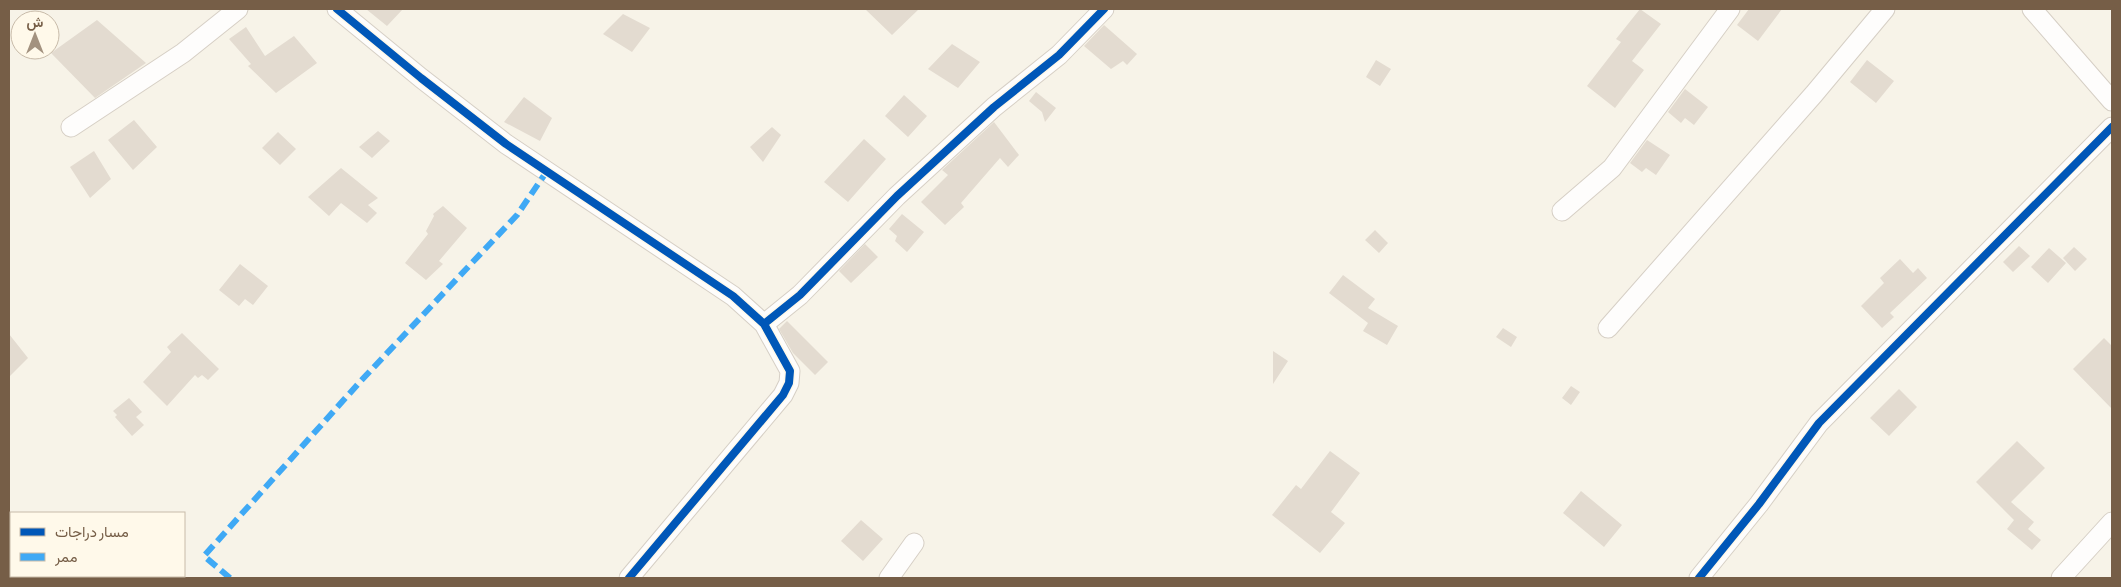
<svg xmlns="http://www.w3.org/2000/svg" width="2121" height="587" viewBox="0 0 2121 587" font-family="'Asap Condensed',Vazirmatn,sans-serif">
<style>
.building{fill:#e3dbd0}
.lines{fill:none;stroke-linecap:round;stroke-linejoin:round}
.minor-casing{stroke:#d6cfc5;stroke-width:21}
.minor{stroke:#fefdfc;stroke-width:19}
.quiet{stroke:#3fa9f5;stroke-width:6;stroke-dasharray:12 6;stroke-linecap:butt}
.cycleway-casing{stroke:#fff9ea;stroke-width:11}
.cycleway{stroke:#0057b8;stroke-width:8}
</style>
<rect width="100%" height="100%" fill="#f7f3e8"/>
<path class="building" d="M366,9H403L387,26Z
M865,9H919L892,35Z
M1640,9L1661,24L1632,61L1644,70L1615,108L1587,86L1621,42L1616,39Z
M1749,9H1782L1758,41L1737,25Z
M623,14L650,28L632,52L603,34Z
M97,20L146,63L95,98L51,53Z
M1104,25L1137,54L1127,65L1123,61L1111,69L1084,46Z
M246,27L265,56L294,36L317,63L276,93L248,66L251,64L229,39Z
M952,44L980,62L958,88L928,69Z
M1376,60L1391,69L1380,86L1366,77Z
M1867,60L1894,81L1876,103L1850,82Z
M1685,89L1708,107L1694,125L1685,118L1681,123L1668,112Z
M1036,92L1056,108L1045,122L1042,112L1029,101Z
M904,95L927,116L908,137L885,116Z
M524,97L552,118L540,141L504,122Z
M134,120L157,147L133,170L108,140Z
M994,122L1019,155L1008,167L1000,158L961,203L964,207L945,225L921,202L948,175L942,170Z
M772,127L781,135L763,162L750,147Z
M378,131L390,141L372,158L359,147Z
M278,132L296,149L280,165L262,148Z
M864,139L886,159L848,202L824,182Z
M1647,140L1670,155L1656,175L1646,168L1642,172L1630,163Z
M94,151L111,179L90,198L70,167Z
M341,168L378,198L368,205L377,213L367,223L341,203L329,216L308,197Z
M443,206L467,228L439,261L443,264L426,280L405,263L428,234L426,231L434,216L433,214Z
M902,214L924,232L907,252L895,241L897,236L889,229Z
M1375,230L1388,243L1379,253L1365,240Z
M865,244L878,257L851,283L839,271Z
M2019,246L2030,256L2013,272L2003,262Z
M2074,247L2087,259L2075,271L2063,258Z
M2049,248L2066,263L2048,283L2031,267Z
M1900,259L1913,273L1918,268L1927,278L1890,313L1894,317L1882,328L1861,306L1884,283L1880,278Z
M240,264L268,286L253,305L245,299L239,306L219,290Z
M1343,275L1375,299L1368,308L1398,326L1387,345L1363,331L1368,323L1329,293Z
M787,321L828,362L815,375L793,353L779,329Z
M1503,328L1517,337L1511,347L1496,337Z
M182,333L219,369L208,380L202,375L198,378L195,375L167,406L143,382L171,352L167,347Z
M9,334L28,358L9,377Z
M2104,338L2112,346V409L2073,369Z
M1273,351L1288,361L1273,384Z
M1571,386L1580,392L1571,405L1562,398Z
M1899,389L1917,407L1889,436L1870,418Z
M129,398L142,412L136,417L144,425L132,436L115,417L117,415L113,411Z
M2017,441L2045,468L2011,502L2034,522L2028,529L2041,540L2032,550L2007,529L2014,520L1976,482Z
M1330,451L1360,473L1331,512L1345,523L1320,553L1272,515L1296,485L1301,489Z
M1581,491L1622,525L1604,547L1563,513Z
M861,520L883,539L863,561L841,541Z"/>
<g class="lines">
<g class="minor-casing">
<path id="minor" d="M337,9L421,78L506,144L733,296L764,324L790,371L789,383L783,395L629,578
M2032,9L2112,101
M71,127L183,53L238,9
M1562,211L1612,168L1730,9
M764,324L800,295L897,196L994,107L1059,55L1104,9
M1608,328L1814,94L1885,9
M889,578L914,543
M1699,578L1759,504L1819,423L2112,127
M2061,578L2112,522"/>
</g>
<use href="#minor" class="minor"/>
<path class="quiet" d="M230,578L204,556L358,384L517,215L547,171"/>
<g class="cycleway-casing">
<path id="cycleway" d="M337,9L421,78L506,144L733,296L764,324L790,371L789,383L783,395L629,578
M764,324L800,295L897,196L994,107L1059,55L1104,9
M1699,578L1759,504L1819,423L2112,127"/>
</g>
<use href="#cycleway" class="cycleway"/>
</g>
<rect width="2121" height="587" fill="none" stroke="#765e47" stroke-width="20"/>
<rect x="10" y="512" width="175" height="65" fill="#fff9ea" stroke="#c8bba9"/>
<rect x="20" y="528" width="25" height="8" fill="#0057b8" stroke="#c8bba9"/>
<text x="55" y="537" font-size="15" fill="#765e47">مسار دراجات</text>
<rect x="20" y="553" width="25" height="8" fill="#3fa9f5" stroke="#c8bba9"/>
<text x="55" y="562" font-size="15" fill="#765e47">ممر</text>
<g transform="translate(35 35)"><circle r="24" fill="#fff9ea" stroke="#c8bba9"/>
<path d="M0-4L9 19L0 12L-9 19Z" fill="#a3927f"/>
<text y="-8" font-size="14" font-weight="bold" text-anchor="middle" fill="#765e47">ش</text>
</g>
</svg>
